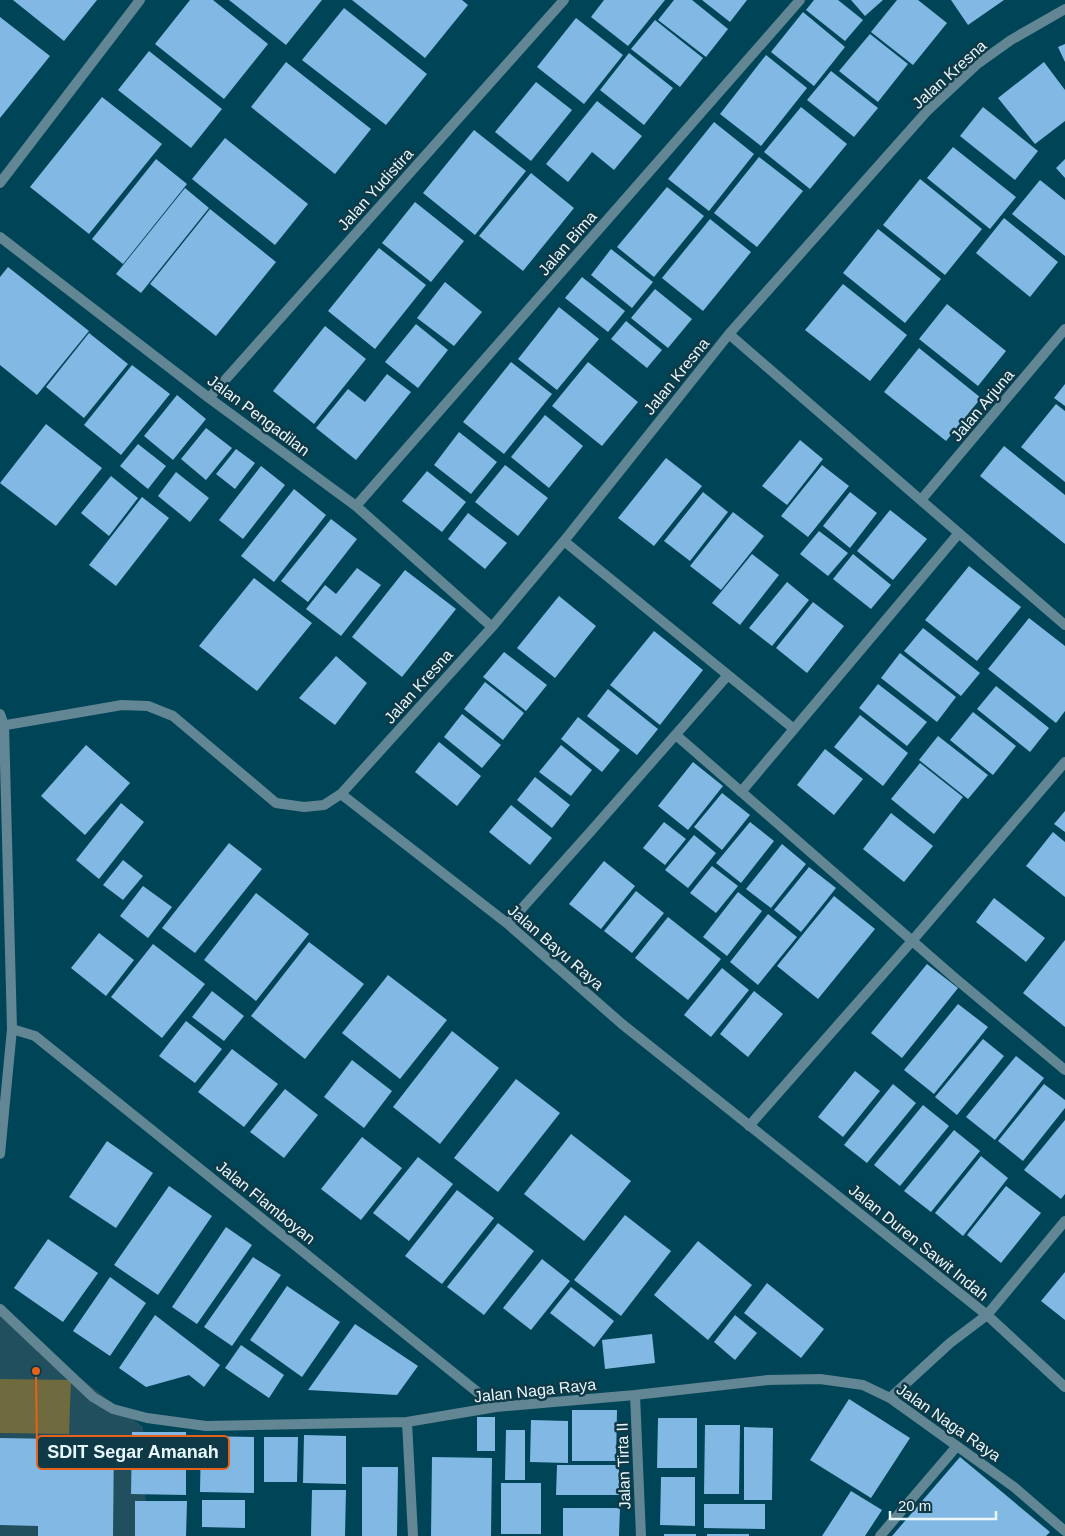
<svg xmlns="http://www.w3.org/2000/svg" width="1065" height="1536" viewBox="0 0 1065 1536" font-family="Helvetica,sans-serif">
<style>
.built{fill:#214f5e}
.green{fill:#6f6b3f}
.building{fill:#82b9e4}
.lines{fill:none;stroke-linecap:round;stroke-linejoin:round}
.street{stroke:#628693;stroke-width:10}
.labels{text-anchor:middle;stroke-width:5;stroke-linejoin:round;paint-order:stroke}
.street-label{font-size:16px;fill:#e9f7fc;stroke:#0f3946}
.leader{fill:none;stroke:#e86118;stroke-width:2}
.callout-dot{fill:#e86118;stroke:#0f3946;stroke-width:2}
.callout{fill:#0f3946;stroke:#e86118;stroke-width:2}
.callout-label{font-size:18px;text-anchor:middle;font-weight:bold;fill:#e9f7fc}
</style>
<rect width="100%" height="100%" fill="#004557"/>
<path class="built" d="M0,1315L143,1427L145,1490L149,1536H0Z"/>
<path class="green" d="M0,1379L71,1380L69,1434L0,1433Z"/>
<path class="building" d="M13,0H97L64,41Z
M190,0H213L268,44L224,99L155,44Z
M229,0H322L286,45Z
M352,0H462L468,5L425,58Z
M604,0H665L628,46L591,17Z
M674,0H692L728,29L706,57L658,20Z
M702,0H747L730,22Z
M814,0H838L863,20L845,41L806,10Z
M851,0H883L865,16Z
M897,0H918L947,23L913,65L871,32Z
M951,0H1004L968,25Z
M344,8L427,74L386,125L302,60Z
M803,12L845,47L814,86L771,52Z
M0,17L50,56L0,118Z
M576,18L623,55L584,104L537,67Z
M655,20L703,58L680,87L631,49Z
M870,34L908,64L878,102L839,71Z
M1065,44V62L1058,47Z
M149,51L222,109L191,148L118,90Z
M629,53L673,88L644,125L600,90Z
M766,55L807,88L761,146L720,114Z
M286,62L371,129L335,174L251,107Z
M1044,62L1065,90V121L1035,144L998,98Z
M831,71L878,108L854,137L807,100Z
M536,82L572,110L531,161L495,132Z
M102,97L162,144L89,234L30,187Z
M597,101L642,136L614,170L592,152L568,182L546,164Z
M801,107L847,144L810,189L764,152Z
M983,107L1038,151L1015,180L960,136Z
M714,122L754,154L709,211L668,179Z
M474,130L526,171L475,235L423,193Z
M225,138L308,204L275,245L192,179Z
M953,147L1016,197L990,229L927,178Z
M759,157L803,191L757,247L714,213Z
M156,159L187,184L123,264L92,239Z
M1065,159V178L1056,168Z
M531,173L574,208L523,271L479,236Z
M920,179L982,229L945,275L883,225Z
M1040,180L1065,200V256L1012,214Z
M667,187L704,216L654,277L617,247Z
M185,188L209,208L141,293L116,274Z
M415,202L464,241L431,282L382,243Z
M210,209L276,262L216,336L150,284Z
M1004,218L1058,262L1030,297L976,253Z
M710,219L751,252L703,311L662,278Z
M878,229L941,279L905,323L843,273Z
M379,248L426,285L375,349L328,311Z
M611,249L653,282L632,308L591,275Z
M8,267L89,331L37,395L0,365V277Z
M582,277L625,311L608,332L565,298Z
M445,282L482,312L454,346L417,318Z
M843,284L907,335L870,381L805,330Z
M655,289L692,319L668,348L631,318Z
M947,304L1006,351L978,386L919,339Z
M559,307L599,339L557,390L518,359Z
M626,321L662,350L647,368L611,339Z
M416,324L448,350L418,388L385,362Z
M325,326L366,359L314,424L273,391Z
M89,333L128,364L84,418L46,387Z
M919,348L981,398L946,441L884,392Z
M511,362L552,394L504,454L463,422Z
M588,362L638,402L602,446L552,406Z
M132,365L170,394L121,455L84,425Z
M387,374L411,392L356,460L316,428L348,389L365,402Z
M1065,384V406L1054,398Z
M177,395L206,419L173,460L144,436Z
M1056,404L1065,411V482L1021,447Z
M545,415L583,446L549,488L511,457Z
M46,424L102,468L56,526L0,483Z
M206,428L232,448L206,480L181,459Z
M459,432L497,462L471,494L434,465Z
M800,440L823,459L787,505L762,486Z
M138,444L166,466L148,489L120,466Z
M1004,446L1065,495V544L980,476Z
M236,449L255,463L235,489L216,474Z
M666,458L702,486L654,546L618,518Z
M505,465L548,498L518,536L475,502Z
M822,465L849,486L808,537L781,516Z
M261,466L285,485L243,539L219,520Z
M427,471L466,502L442,532L402,501Z
M176,472L209,498L190,522L158,496Z
M111,476L138,498L109,536L81,513Z
M294,489L326,515L274,582L241,556Z
M703,492L728,512L690,561L664,541Z
M850,492L877,513L850,548L823,526Z
M142,497L169,518L116,586L89,565Z
M890,510L927,539L893,580L857,551Z
M733,512L764,536L721,590L690,566Z
M468,513L507,543L485,569L448,539Z
M331,519L357,539L308,602L281,581Z
M819,531L848,553L828,576L800,554Z
M752,554L779,575L740,625L712,603Z
M853,554L891,585L871,609L833,579Z
M969,566L1021,607L977,661L925,620Z
M357,568L381,585L341,636L306,609L325,585L336,594Z
M405,570L456,609L402,677L352,637Z
M254,578L312,623L257,691L199,646Z
M787,582L809,600L772,646L749,628Z
M559,596L596,626L555,678L517,648Z
M813,602L844,626L807,673L776,648Z
M1029,618L1065,646V711L1056,723L988,669Z
M923,628L980,673L961,696L904,651Z
M654,631L703,670L660,725L610,685Z
M504,652L547,685L526,711L483,677Z
M900,653L956,697L937,722L881,678Z
M336,656L367,683L335,725L299,698Z
M485,682L524,713L503,740L464,709Z
M878,684L927,722L907,746L859,708Z
M996,686L1049,728L1030,752L977,709Z
M608,689L658,729L637,755L587,716Z
M973,712L1016,746L993,775L950,740Z
M462,714L501,745L482,768L444,737Z
M860,715L908,753L883,786L834,747Z
M578,717L620,750L602,772L561,739Z
M938,736L988,775L968,799L919,760Z
M439,742L481,776L457,806L415,772Z
M86,745L130,783L85,835L41,796Z
M561,745L592,770L571,796L539,772Z
M825,749L863,779L834,815L797,785Z
M693,762L723,786L688,830L658,806Z
M920,763L963,797L934,834L891,799Z
M535,777L570,805L552,828L517,800Z
M722,793L750,815L722,850L694,827Z
M121,803L144,822L99,879L76,860Z
M511,805L552,838L530,865L489,832Z
M1065,811V832L1054,824Z
M891,813L933,846L904,882L863,849Z
M664,822L686,839L665,865L643,848Z
M750,822L774,841L741,883L716,863Z
M1053,832L1065,842V897L1026,866Z
M694,835L716,853L688,888L665,870Z
M229,843L262,869L195,953L162,928Z
M782,844L806,864L771,908L746,889Z
M123,860L143,876L123,900L103,885Z
M604,861L635,886L601,929L569,904Z
M712,866L738,886L716,913L690,893Z
M809,867L836,888L801,932L774,910Z
M143,886L172,907L148,938L120,916Z
M636,891L664,913L632,953L604,931Z
M738,892L762,911L727,956L703,937Z
M256,893L309,934L256,1001L204,960Z
M834,896L875,929L818,999L777,966Z
M994,898L1045,938L1026,962L976,922Z
M768,914L797,937L758,985L730,962Z
M668,917L721,959L688,1000L635,958Z
M99,933L134,960L106,996L71,968Z
M1065,940V1027L1023,993Z
M309,942L364,984L305,1059L251,1016Z
M153,944L205,984L162,1038L111,997Z
M927,964L958,988L902,1058L871,1033Z
M722,968L749,990L711,1037L684,1015Z
M388,975L447,1020L400,1079L342,1033Z
M212,991L244,1016L224,1041L192,1017Z
M754,991L783,1014L748,1057L720,1034Z
M958,1004L988,1027L934,1094L904,1070Z
M186,1021L222,1049L195,1083L159,1056Z
M452,1031L499,1068L440,1144L393,1107Z
M983,1039L1004,1056L957,1115L935,1097Z
M232,1049L278,1084L244,1127L198,1092Z
M1016,1056L1044,1078L995,1140L966,1117Z
M352,1060L392,1091L364,1128L324,1097Z
M855,1071L880,1091L843,1137L818,1117Z
M516,1079L560,1113L498,1192L454,1158Z
M893,1084L916,1103L867,1163L844,1145Z
M1044,1084L1065,1100V1108L1023,1161L998,1141Z
M285,1089L318,1115L284,1158L250,1132Z
M923,1105L949,1126L900,1186L874,1165Z
M1065,1120V1194L1061,1199L1024,1170Z
M954,1130L980,1151L931,1212L904,1191Z
M571,1134L631,1181L584,1241L524,1194Z
M362,1137L402,1168L361,1220L321,1189Z
M107,1141L153,1173L116,1228L69,1197Z
M981,1156L1008,1178L963,1236L935,1213Z
M418,1157L453,1184L409,1241L373,1213Z
M169,1186L212,1216L158,1295L114,1265Z
M1006,1186L1041,1213L1001,1263L967,1235Z
M457,1190L494,1218L442,1284L405,1256Z
M625,1215L671,1251L621,1316L574,1280Z
M498,1223L534,1251L484,1315L447,1287Z
M226,1227L252,1245L197,1324L172,1307Z
M48,1239L98,1273L63,1322L14,1288Z
M698,1241L752,1285L708,1340L654,1295Z
M253,1257L281,1275L232,1346L204,1327Z
M542,1259L570,1281L531,1330L503,1308Z
M1065,1272V1320L1041,1301Z
M110,1277L146,1303L110,1356L73,1331Z
M767,1283L824,1329L801,1358L744,1313Z
M287,1286L340,1322L302,1377L250,1340Z
M571,1287L614,1321L594,1347L550,1313Z
M155,1315L220,1365L204,1387L189,1375L146,1387L119,1368Z
M735,1315L757,1333L735,1360L714,1342Z
M355,1324L418,1366L397,1395L308,1390Z
M652,1334L655,1363L605,1369L602,1340Z
M241,1345L284,1375L269,1398L225,1368Z
M849,1399L910,1438L871,1498L810,1460Z
M572,1410H617L616,1461H572Z
M477,1417H495V1451H477Z
M658,1418H697V1468H657Z
M531,1420L568,1421V1463L530,1462Z
M705,1425H740L739,1494H704Z
M744,1427L773,1428L772,1500H744Z
M506,1430H525V1480H505Z
M132,1432H186V1495L131,1494Z
M304,1435L346,1436V1484L303,1483Z
M201,1436L254,1437V1493L200,1492Z
M264,1437H298L297,1482H264Z
M0,1438L114,1440L113,1536H38V1526L0,1525Z
M432,1457L492,1458L491,1536H431Z
M960,1457L1050,1532L1046,1536H892Z
M557,1465H619V1495H556Z
M362,1467H398L397,1536H362Z
M661,1477H695V1526L660,1525Z
M501,1483H541V1534H501Z
M312,1490H346L345,1536H311Z
M851,1491L882,1510L865,1536H822Z
M202,1500H245V1528L202,1527Z
M135,1501H187L186,1536H135Z
M704,1504H765V1529L704,1528Z
M563,1508H620L619,1536H563Z
M664,1534H696V1536H664Z
M707,1534H749V1536H707Z"/>
<g class="lines">
<path class="street" d="M0,183L140,0
M0,237L209,398L356,506L492,627
M729,334L1065,625
M209,398L564,0
M921,500L1065,329
M356,506L800,0
M564,541L794,729
M0,714L4,725L12,1029L0,1154
M0,726L122,705L148,706L173,716L276,803L304,807L324,805L341,794L492,627L564,541L729,334L928,110L976,65L1011,40L1065,9
M676,735L956,979L1065,1070
M741,792L959,533
M341,794L508,924L622,1024L987,1315L1065,1387
M508,924L592,830L728,675
M12,1029L35,1036L496,1407
M749,1126L912,941L1065,762
M0,1309L93,1397L113,1409L147,1418L206,1426L407,1422L496,1407L635,1395L768,1380L820,1379L863,1385L890,1398L1014,1487L1065,1531
M635,1395L641,1536
M890,1398L950,1343L987,1315L1065,1221
M407,1422L413,1536
M880,1536L957,1446"/>
</g>
<g class="labels">
<g class="street-label">
<text transform="translate(949 74) rotate(-42)" y="6">Jalan Kresna</text>
<text transform="translate(375 189) rotate(-48)" y="6">Jalan Yudistira</text>
<text transform="translate(567 243) rotate(-49)" y="6">Jalan Bima</text>
<text transform="translate(676 376) rotate(-51)" y="6">Jalan Kresna</text>
<text transform="translate(982 405) rotate(-50)" y="6">Jalan Arjuna</text>
<text transform="translate(259 415) rotate(37)" y="6">Jalan Pengadilan</text>
<text transform="translate(418 686) rotate(-48)" y="6">Jalan Kresna</text>
<text transform="translate(556 947) rotate(41)" y="6">Jalan Bayu Raya</text>
<text transform="translate(266 1202) rotate(39)" y="6">Jalan Flamboyan</text>
<text transform="translate(919 1242) rotate(39)" y="6">Jalan Duren Sawit Indah</text>
<text transform="translate(535 1390) rotate(-6)" y="6">Jalan Naga Raya</text>
<text transform="translate(949 1422) rotate(35)" y="6">Jalan Naga Raya</text>
<text transform="translate(623 1466) rotate(-92)" y="6">Jalan Tirta II</text>
</g>
</g>
<path class="leader" d="M36 1371L37 1452"/>
<circle class="callout-dot" cx="36" cy="1371" r="5"/>
<rect class="callout" x="37" y="1436" width="192" height="33" rx="5"/>
<g class="callout-label">
<text x="133" y="1458">SDIT Segar Amanah</text>
</g>
<path d="M890 1511v8h106v-8" fill="none" stroke="#e9f7fc" stroke-width="2.5"/>
<text x="898" y="1511" font-size="15" fill="#e9f7fc" stroke="#0f3946" stroke-width="4" paint-order="stroke">20 m</text>
</svg>
